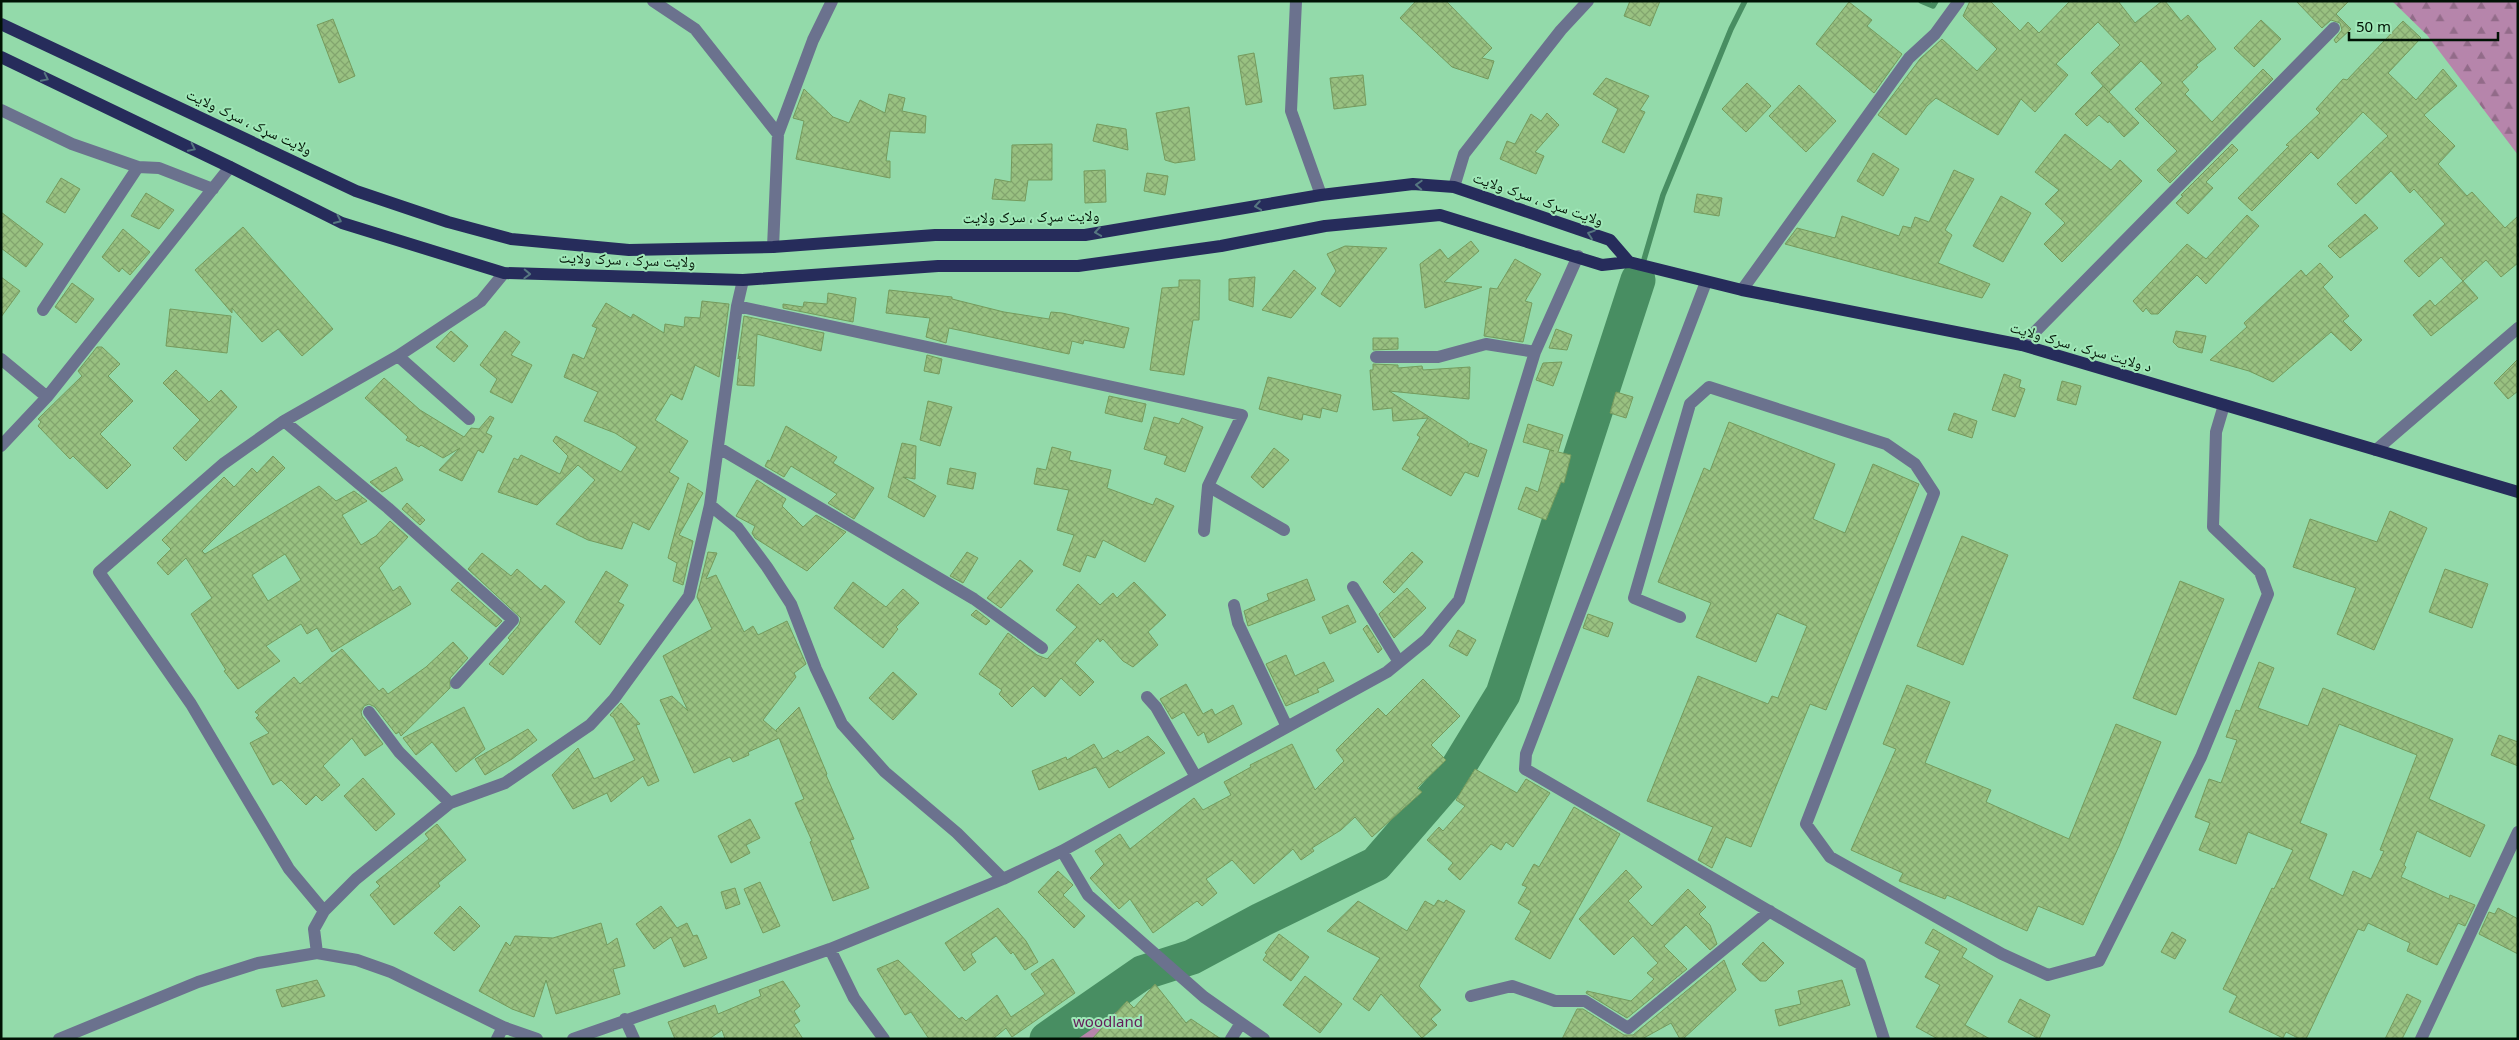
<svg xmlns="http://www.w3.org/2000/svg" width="2519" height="1040" viewBox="0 0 2519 1040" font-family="'Noto Sans','Noto Naskh Arabic',sans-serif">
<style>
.forest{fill:url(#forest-firs)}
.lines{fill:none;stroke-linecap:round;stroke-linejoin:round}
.stream{stroke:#488e62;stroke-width:5.5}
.river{stroke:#488e62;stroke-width:35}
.building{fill:url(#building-cross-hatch);stroke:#749b5d;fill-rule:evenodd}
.minor{stroke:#6b728e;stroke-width:12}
.major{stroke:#262c5b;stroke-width:12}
.oneway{stroke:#567780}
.labels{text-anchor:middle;stroke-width:4;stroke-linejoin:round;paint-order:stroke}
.street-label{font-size:15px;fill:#001204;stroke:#9fe7b7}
.park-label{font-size:15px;fill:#641c5a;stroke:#9fe7b7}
</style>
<defs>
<pattern id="forest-firs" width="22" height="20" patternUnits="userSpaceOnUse" patternTransform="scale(1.25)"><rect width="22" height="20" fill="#b685ab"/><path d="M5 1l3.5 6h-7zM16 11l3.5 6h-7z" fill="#926b89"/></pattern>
<pattern id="building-cross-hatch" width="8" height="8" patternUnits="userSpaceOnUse" patternTransform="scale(1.25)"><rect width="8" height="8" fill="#99c181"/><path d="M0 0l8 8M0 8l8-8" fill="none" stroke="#82a56e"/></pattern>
</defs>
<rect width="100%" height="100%" fill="#93daaa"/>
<path class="forest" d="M2392,1H2518V155L2427,35Z
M1107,1001L1133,1015L1134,1039H1062L1074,1023Z"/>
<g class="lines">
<path class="stream" d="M1921,1L1933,6L1936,1
M1638,280L1663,195L1731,29L1745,1"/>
<path class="river" d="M1047,1039L1142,973L1192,957L1261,920L1376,864L1454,774L1503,694L1638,280"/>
</g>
<path class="building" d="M1416,1H1446L1492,48L1482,58L1494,61L1488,79L1452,67L1400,18Z
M1630,1H1660L1650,26L1624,16Z
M1970,1H1990L2020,31L2028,22L2039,33L2070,1H2118L2135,23L2162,1H2165L2181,21L2188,15L2216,49L2196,65L2198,67L2182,82L2189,90L2185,94L2212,122L2263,69L2273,79L2170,183L2157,170L2177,151L2135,109L2162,83L2141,61L2109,92L2091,73L2120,45L2098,22L2056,64L2068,75L2035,112L2021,99L1998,135L1936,98L1927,106L1906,135L1878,115L1920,59L1942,39L1977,71L1997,49L1963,16Z
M2296,1H2349L2336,14L2351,29L2336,43L2334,40L2342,30L2340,23L2331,20L2322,28Z
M1849,2L1872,20L1867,26L1902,54L1874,93L1816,44Z
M333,19L355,76L339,83L317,25Z
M2261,20L2281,39L2254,67L2234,48Z
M2403,21L2421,38L2388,73L2416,100L2443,69L2457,86L2424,115L2455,146L2438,164L2467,196L2472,192L2505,228L2518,216V263L2501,277L2486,260L2463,281L2441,257L2419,277L2404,261L2445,224L2414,189L2410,193L2391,171L2356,204L2337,184L2388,136L2363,112L2318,159L2311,152L2252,211L2238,198L2289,146L2286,145L2320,113L2316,109L2343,79L2347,80Z
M1254,53L1262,102L1246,105L1238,56Z
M1363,75L1366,105L1334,109L1330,78Z
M1606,78L1649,96L1640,110L1645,112L1624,153L1602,142L1618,109L1593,94Z
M1747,83L1771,106L1746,132L1722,109Z
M1799,85L1836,121L1806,152L1769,116Z
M2103,86L2139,123L2124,137L2109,121L2108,123L2099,115L2087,126L2075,114Z
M804,89L833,117L849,123L860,100L885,113L889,94L905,98L902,111L926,116L925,133L890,131L886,161H890V178L796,159L804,121L793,118Z
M1189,107L1195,160L1175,163L1165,160L1156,113Z
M1547,113L1559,125L1535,152L1544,156L1536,174L1500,159L1507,141L1515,144L1531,114L1541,121Z
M1097,124L1126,129L1128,150L1093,141Z
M2065,134L2111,170L2120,160L2142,181L2062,262L2044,244L2065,223L2045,204L2059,190L2035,172Z
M1052,144V180H1028L1025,201L992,199L995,179L1011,182L1012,145Z
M2232,144L2238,150L2206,182L2213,188L2188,214L2176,203L2183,196L2181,195Z
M1873,153L1899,169L1883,196L1857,181Z
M1105,170L1106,202L1085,203L1084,171Z
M1954,170L1974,179L1945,230L1952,235L1938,263L1990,284L1982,298L1785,244L1797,228L1835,238L1842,216L1899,236L1903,226L1911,228L1915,217L1929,222Z
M1147,173L1168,176L1165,195L1144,191Z
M61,178L80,189L65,213L46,202Z
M146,193L174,210L159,229L131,216Z
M1697,194L1722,198L1719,216L1694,212Z
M2001,196L2031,213L2003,262L1973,246Z
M1,212L43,244L26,267L1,248Z
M2365,214L2378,228L2340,258L2328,246Z
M2247,215L2259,226L2206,284L2197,275L2158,314H2151L2146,308L2143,312L2133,301L2187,244L2206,259Z
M243,227L333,329L302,356L278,329L262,342L232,308V313L195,270Z
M123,229L150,252L130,275L122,268L119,272L102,257Z
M1471,241L1479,251L1444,282L1482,287L1425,308L1420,264L1440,249L1448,259Z
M1345,246L1387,248L1340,307L1321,294L1336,271L1327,254Z
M1515,259L1541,274L1525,301L1532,303L1523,342L1484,336L1490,288L1497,289Z
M2320,263L2333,277L2323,287L2349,316L2343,321L2362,340L2351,351L2331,332L2273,382L2249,371L2210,360L2247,327L2244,323L2301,270L2306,276Z
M1294,270L1316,288L1291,318L1262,310Z
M1,277L20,291L1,317Z
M1255,277L1253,307L1229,300V279Z
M1179,280H1200L1199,320H1193L1184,375L1150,370L1162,288L1179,287Z
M2463,281L2478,298L2431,336L2413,315L2430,300L2435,306Z
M72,283L94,299L76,323L55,307Z
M889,290L952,297V299L1004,312L1049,319L1051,312L1062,313L1129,328L1124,348L1084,340L1083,344L1072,341L1069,354L949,328L946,343L926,337L930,318L886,313Z
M828,293L856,298L853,322L783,308V304L803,307L804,302L827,304Z
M702,301L729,304L719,377L695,365L682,400L671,394L655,420L688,441L669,472L679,478L649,530L633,522L622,549L588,540L556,524L595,480L578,465L537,505L498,492L514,458L518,460L521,455L560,474L568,456L553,441L556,436L621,472L637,447L615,433L584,421L598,392L564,377L573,354L584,359L597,328L592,326L606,303L631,318L633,314L664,333L665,324L684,327L685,317L700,318Z
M170,309L231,316L227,353L166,346Z
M744,316L824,333L821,351L757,334L754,386L737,385L740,356L738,359Z
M1556,329L1572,335L1567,350L1549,348Z
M451,331L468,346L454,362L436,347Z
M505,331L520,342L511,355L532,365L512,403L490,392L497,379L480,365Z
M2176,331L2206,336L2202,353L2178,347L2173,342Z
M1373,338H1398V349L1373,350Z
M97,347H102L120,364L108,376L133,401L100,434L131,465L107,489L73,456L70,459L38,426L41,422L38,419L82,376L78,371Z
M927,355L942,359L939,374L924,371Z
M2518,359V391L2508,399L2494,383Z
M1562,362L1553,386L1536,380L1543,363Z
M1373,364L1398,365V368L1422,366L1423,370L1470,367L1469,399L1389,391L1468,442V447L1470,443L1487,450L1478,477L1465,472L1451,496L1402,469L1420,437L1417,435L1428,418L1393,421L1392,408L1373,410L1370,370H1373Z
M176,370L209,402L221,390L237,407L186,461L173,448L200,420L163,383Z
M2004,374L2021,380L2019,387L2025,389L2015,417L1992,410Z
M1268,377L1341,395L1337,412L1322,408L1320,418L1303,414L1302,420L1259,409Z
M384,378L420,410L464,437L471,428L479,429L490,416L494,418L486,433L492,436L483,453L478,450L462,481L439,470L460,448L443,458L421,445L419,447L406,440L408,437L365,398Z
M2062,381L2081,386L2076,405L2057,400Z
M1616,392L1633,397L1626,418L1610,413Z
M1109,396L1146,404L1142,422L1105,413Z
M928,401L952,407L940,446L920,440Z
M1954,413L1977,421L1972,438L1948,430Z
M1154,417L1179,424L1182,418L1203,427L1185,472L1164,464L1167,456L1144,449Z
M1729,422L1835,464L1813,519L1845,533L1873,464L1919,484L1826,710L1810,704L1751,847L1726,837L1712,868L1698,860L1713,827L1647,801L1698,676L1768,704L1772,696L1778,698L1807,626L1777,613L1756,662L1696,637L1711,603L1658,582L1704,468L1710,471Z
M1528,424L1563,435L1558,452L1571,455L1564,483L1561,482L1546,520L1518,509L1526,487L1538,492L1550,450L1554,451L1523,442Z
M786,426L837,457L833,463L874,488L854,519L828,503L837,494L791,466L784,477L765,466L768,460L770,461Z
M902,443L916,446L915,479L903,477L936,496L924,517L888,497Z
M1052,447L1071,452L1069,460L1111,470L1107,488L1153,505L1156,498L1174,506L1145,562L1103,540L1095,558L1087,555L1080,572L1063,565L1074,535L1057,530L1069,490L1034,484L1037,468L1046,470Z
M1274,448L1289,460L1263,488L1251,477Z
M273,456L285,468L202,551L205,554L319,486L336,501L354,491L367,501L342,515L361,545L376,536L390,521L408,537L379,568L393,591L400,586L411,604L332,652L317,628L307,634L301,624L266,646L280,661L238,689L224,671L226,670L191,614L212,598L186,558L168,575L157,563L171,549L162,540L224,477L234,487L252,468L257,473ZM285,554L301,580L268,601L252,575Z
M396,467L403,480L382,492L370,482Z
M950,468L976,473L973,489L947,484Z
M757,480L786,499L782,506L803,527L816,515L846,532L807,571L755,538L752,533L755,526L736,516Z
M688,483L703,493L679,535L693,541L683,585L673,581L677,563L668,558Z
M407,503L425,520L420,525L402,509Z
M2390,511L2427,528L2374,650L2337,634L2356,588L2293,567L2310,519L2377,542Z
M1962,536L2008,555L1963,665L1917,646Z
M708,552L717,553L706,579L716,575L744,632L753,626L758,635L787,621L806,664L794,673L796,677L763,720L777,732L776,730L799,707L827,774L826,775L854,839L850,840L869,888L833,901L810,842L812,841L795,803L804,799L779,738L748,752L749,755L733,762L730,757L694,773L660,700L672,696L688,711L663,656L712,629L697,597Z
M967,552L978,558L963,583L950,576Z
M1412,552L1423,562L1394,593L1383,582Z
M482,553L511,576L517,569L541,590L545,585L565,602L503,675L489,664L510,640L508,638L519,625L521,618L468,569Z
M1020,560L1033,571L1001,608L987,598Z
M2445,569L2488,584L2472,628L2429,612Z
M606,571L628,585L618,602L624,605L600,645L575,622Z
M1307,579L1315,600L1248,626L1244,611L1269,600L1267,594Z
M2180,581L2224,599L2176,715L2133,698Z
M458,582L502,621L496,627L451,590Z
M853,582L886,607L903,589L919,603L896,627L898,629L883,648L834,608Z
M1134,582L1166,615L1148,632L1158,645L1133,667L1123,661L1103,639L1100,642L1098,638L1075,663L1094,682L1080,696L1061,678L1045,697L1033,686L1012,707L999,694L1002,690L979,674L1008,633L1037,655L1047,659L1077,627L1056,610L1078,584L1100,605L1113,593L1117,598Z
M1407,588L1426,608L1394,638L1379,614Z
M1348,605L1356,622L1330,634L1322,617Z
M976,610L990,621L986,625L971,615Z
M1588,614L1613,623L1608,637L1583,628Z
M1367,625L1382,649L1378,653L1363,629Z
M1458,630L1476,640L1467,656L1449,646Z
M453,642L468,658L450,678V688L401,736L399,732L396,734L375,707L369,704L364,706L361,712L362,716L383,744L365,756L352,738L323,766L340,785L322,801L316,795L306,805L281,780L273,785L250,743L269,733L256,718L259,715L255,712L294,677L300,684L342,649L379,691L383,688L388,694L426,667Z
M1286,655L1295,676L1324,662L1334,681L1317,689L1319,692L1286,706L1266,664Z
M2259,662L2274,668L2258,708L2308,726L2323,688L2453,739L2429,799L2485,825L2470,857L2417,831L2404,865L2406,867L2401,877L2449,899L2450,895L2475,905L2465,926L2458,923L2437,965L2407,951L2410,943L2368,923L2364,931L2358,929L2306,1039H2300L2286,1032L2283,1038L2229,1012L2237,996L2223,989L2272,888L2274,889L2293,850L2248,832L2236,864L2199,850L2210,823L2195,817L2209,779L2221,783L2237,740L2226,737L2236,710L2240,711ZM2339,724L2417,755L2380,850L2384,851L2371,879L2353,871L2343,896L2309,879L2327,834L2300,823Z
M893,672L917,694L893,720L869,698Z
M1423,679L1460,716L1431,745L1446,760L1417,788L1422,792L1372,837L1355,817L1341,830L1312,848L1314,851L1301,860L1293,849L1254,884L1232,860L1206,879L1217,893L1202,906L1197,901L1153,933L1130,899L1119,909L1090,878L1104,864L1095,851L1120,834L1130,849L1194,798L1203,810L1231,795L1224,782L1251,767L1250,765L1292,744L1315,790L1344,761L1336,750L1378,708L1386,716Z
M1186,684L1203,714L1212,709L1215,715L1233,705L1242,724L1208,743L1204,732L1198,736L1184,712L1172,719L1160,699Z
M1907,685L1950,702L1925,763L1991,790L1986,802L2069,839L2116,724L2161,742L2119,846L2083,925L2038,906L2027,931L1947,895L1945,899L1899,881L1903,873L1851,850L1896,749L1883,744Z
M621,703L640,724L636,725L659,781L648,786L643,776L611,802L607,793L573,809L552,775L578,748L594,779L635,760L614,718L610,715Z
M464,707L485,749L456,772L432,742L416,755L403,738Z
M528,729L537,740L512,759L485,775L475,759Z
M2499,735L2518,742V766L2491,755Z
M1148,736L1165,753L1109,788L1096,767L1039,790L1032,771L1066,757L1067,760L1094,744L1103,759L1118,750L1120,753Z
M1475,769L1517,793L1526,779L1550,793L1513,847L1506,842L1501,850L1491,844L1460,880L1448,869L1453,863L1427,840L1439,827L1443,831L1465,806L1456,800Z
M363,778L395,814L376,831L344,796Z
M1574,807L1620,834L1550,959L1515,939L1531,911L1518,903L1527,887L1522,885L1534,864L1539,867Z
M750,819L760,838L746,845L750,853L731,863L718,836Z
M437,824L466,860L438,883L440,886L394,925L370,895L380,886L376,882L429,839L425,834Z
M1626,870L1642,887L1628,901L1652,926L1688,889L1706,907L1699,914L1710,925L1717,944L1710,950L1686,925L1664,946L1687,969L1627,1018L1586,993L1587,991L1631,1001L1654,979L1647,973L1658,963L1633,936L1614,955L1579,919Z
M1058,871L1073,885L1063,895L1085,916L1074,928L1038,892Z
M760,882L780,926L763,933L744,889Z
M735,888L740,904L726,909L721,892Z
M1438,900L1444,903L1446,900L1465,911L1419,986L1441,1010L1431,1019L1437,1025L1422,1038L1381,994L1369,1011L1353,999L1380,958L1327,931L1358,901L1407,931L1425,901L1434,906Z
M460,906L480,926L454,951L434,933Z
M661,906L677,928L687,923L693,936L697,935L707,958L684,967L671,937L654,949L636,924Z
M998,908L1026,941L1038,962L1025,970L1013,952L1011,954L996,936L971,954L976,962L964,971L945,943Z
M2498,908L2518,919V954L2479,934L2489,912L2495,914Z
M601,923L607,945L617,938L625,966L613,969L620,994L556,1014L546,980L534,1017L512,1009L479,991L506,942L510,946L515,936L553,938Z
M1933,929L1967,949L1962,957L1993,976L1965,1025L1990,1039H1938L1916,1027L1940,985L1925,977L1940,951L1925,943Z
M2172,932L2186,940L2175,959L2161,952Z
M1279,934L1309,957L1291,981L1263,960L1267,954L1265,953Z
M1763,942L1784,963L1766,981H1760L1742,964Z
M1053,959L1075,993L1012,1037L1006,1028L993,1039H929L911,1012L905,1015L877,969L898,960L959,1019L962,1017L966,1021L997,995L1011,1017L1045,994L1031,974Z
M1724,960L1736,990L1683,1039H1680L1671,1023L1642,1039H1562L1577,1009H1583L1624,1035H1633Z
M1305,976L1342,1004L1320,1033L1283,1005Z
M317,980L325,996L282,1007L276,990Z
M1842,980L1850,1005L1779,1026L1775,1010L1801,1004L1798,991Z
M783,981L800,1006L794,1011L800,1021L794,1025L803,1039H725L722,1030L709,1039H675L668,1022L715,1005L718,1014L761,996L759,990Z
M1155,984L1186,1023L1191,1019L1221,1039H1092L1127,1001L1134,1008Z
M2407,994L2421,1001L2402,1039H2385Z
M2020,999L2050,1015L2039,1039L2008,1022Z"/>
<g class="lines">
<path class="minor" d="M653,1L695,29L778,134
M1296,1L1291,111L1321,195
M1,110L72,144L138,167L159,168L213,189
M1454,187L1464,154L1561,30L1588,1
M773,247L778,134L813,40L832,1
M1706,282L1526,754L1525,769L1860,964L1884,1039
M1742,290L1909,58L1935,34L1959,1
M737,306L1242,415L1208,486L1204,531
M43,310L138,167
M2022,345L2334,28
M398,356L469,419
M1376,357H1438L1486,344L1535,352
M1,359L47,397
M284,421L388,508L513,620L456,683
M1,446L47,397L230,167
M719,448L974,599L1042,648
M2376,450L2518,328
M1208,486L1284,530
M710,505L738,528L767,567L791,604L816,669L842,724L885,772L957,833L1003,879
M1353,587L1399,662
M1234,605L1238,623L1287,727
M1680,617L1634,598L1690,404L1709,387L1886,444L1915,464L1934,493L1806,824L1830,857L2002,954L2048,975L2099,961L2201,757L2268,594L2260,572L2213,527L2216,432L2224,405
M1147,697L1156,707L1196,777
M369,712L399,752L450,803
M1062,851L1088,895L1204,997L1264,1039
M324,911L289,869L191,704L99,572L223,464L284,421L398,356L481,301L504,273
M830,949L854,998L884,1039
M317,953L314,929L324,911L356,879L450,803L505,783L590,725L614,699L689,596L710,505L737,306L743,280
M1471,996L1512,986L1555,1001H1585L1628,1028L1770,911
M625,1019L634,1039
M59,1039L198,982L258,963L317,953L357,960L391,972L503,1027L537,1039
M497,1039L503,1027
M573,1039L830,949L1003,879L1062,851L1387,672L1426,640L1459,600L1535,352L1578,256
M1231,1039L1241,1023
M2421,1039L2518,832"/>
<path class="major" d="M1,24L356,191L448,222L511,239L629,250L773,247L935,235H1085L1321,195L1413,184L1454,187L1610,240L1629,262
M1,57L230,167L342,223L504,273L743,280L938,266H1078L1221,246L1325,226L1440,215L1602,265L1629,262L1742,290L2022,345L2518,492"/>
</g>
<defs><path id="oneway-chevron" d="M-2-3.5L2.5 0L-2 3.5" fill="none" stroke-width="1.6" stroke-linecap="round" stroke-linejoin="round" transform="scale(1.25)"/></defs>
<g class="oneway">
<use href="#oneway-chevron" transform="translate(45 78) rotate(26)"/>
<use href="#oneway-chevron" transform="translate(192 148) rotate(26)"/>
<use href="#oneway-chevron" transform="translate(1419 185) rotate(-177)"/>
<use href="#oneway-chevron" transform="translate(1258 206) rotate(171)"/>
<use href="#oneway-chevron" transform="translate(338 220) rotate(25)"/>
<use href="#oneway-chevron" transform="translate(1098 232) rotate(171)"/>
<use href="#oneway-chevron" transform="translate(1591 234) rotate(-161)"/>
<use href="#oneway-chevron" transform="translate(527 274) rotate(2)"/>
</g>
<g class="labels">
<g class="street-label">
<text transform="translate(249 122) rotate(25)" y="5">ولایت سړک ، سرک ولایت</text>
<text transform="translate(1538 199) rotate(19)" y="5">ولایت سړک ، سرک ولایت</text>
<text transform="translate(1031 217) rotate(-1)" y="5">ولایت سړک ، سرک ولایت</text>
<text transform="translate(627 260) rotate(2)" y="5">ولایت سړک ، سرک ولایت</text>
<text transform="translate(2081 347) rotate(16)" y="5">د ولایت سړک ، سرک ولایت</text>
</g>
<g class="park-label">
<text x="1108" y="1027">woodland</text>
</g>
</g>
<rect width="2519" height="1040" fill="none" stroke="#001204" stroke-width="5"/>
<path d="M2349 32v8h149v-8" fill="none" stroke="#001204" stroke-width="2.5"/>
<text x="2356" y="32" font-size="15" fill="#001204" stroke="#9fe7b7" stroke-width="4" paint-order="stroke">50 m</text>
</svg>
